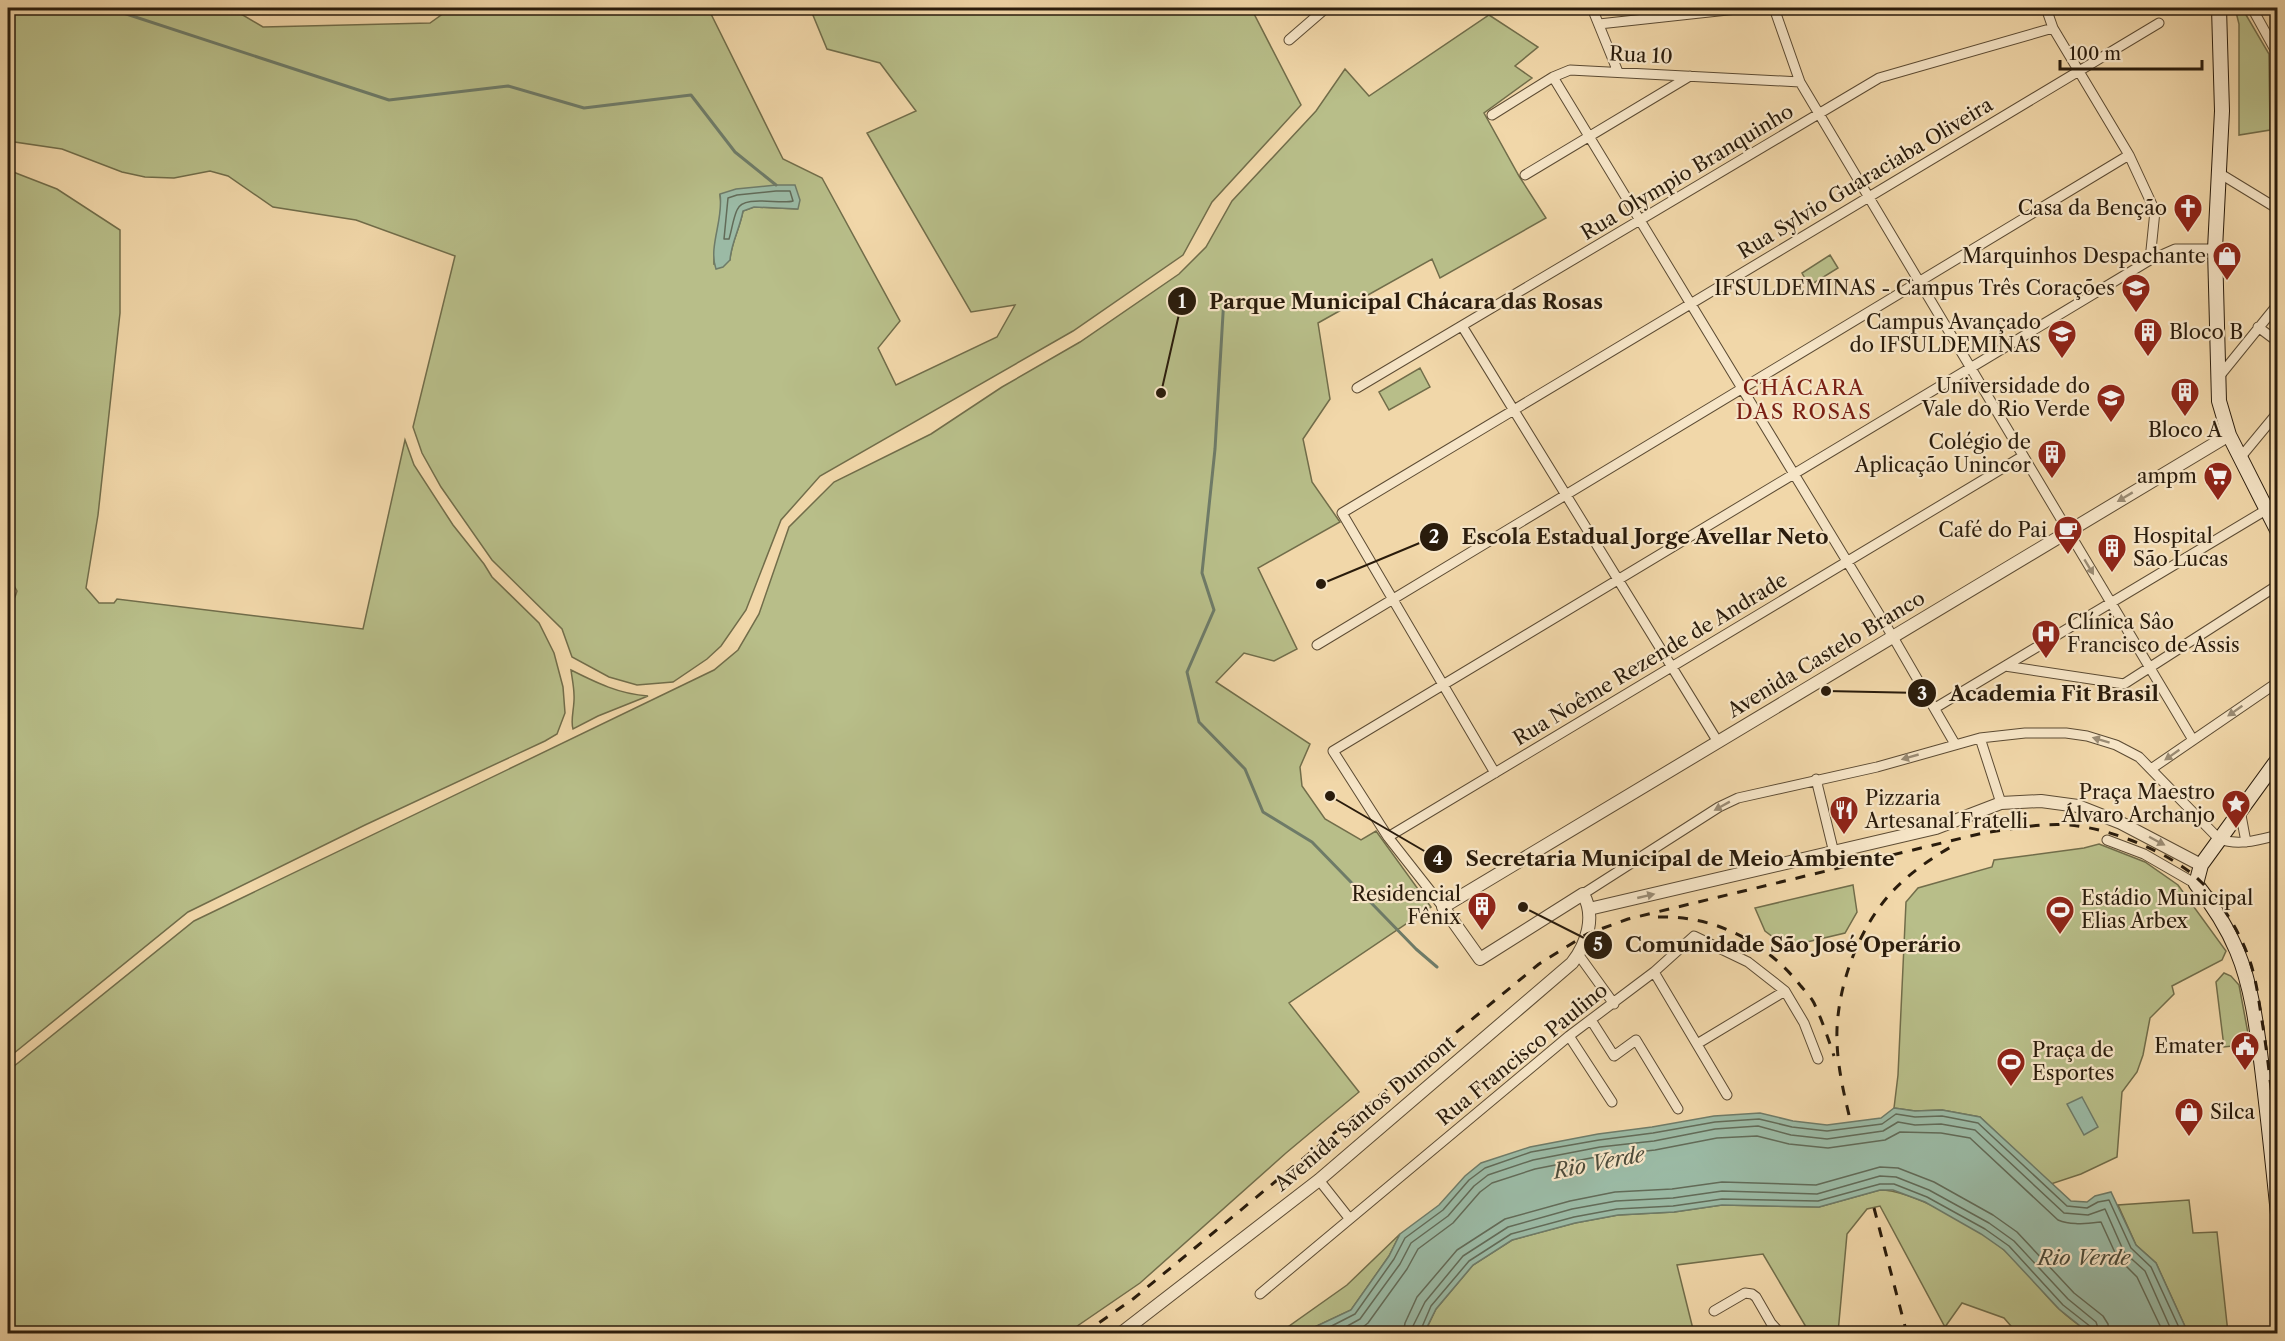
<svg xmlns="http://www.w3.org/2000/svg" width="2285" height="1341" viewBox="0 0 2285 1341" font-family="'Libre Caslon Text',serif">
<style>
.green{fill:#b8be89;stroke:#716d4a;stroke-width:1.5;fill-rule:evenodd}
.water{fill:#9bbaa5;stroke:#6e7b68;stroke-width:1.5}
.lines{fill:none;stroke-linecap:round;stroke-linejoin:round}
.shore{stroke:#626b58;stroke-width:1.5}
.stream{stroke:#6e7b68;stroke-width:3}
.minor-casing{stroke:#5c4b33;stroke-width:11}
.tertiary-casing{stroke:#5c4b33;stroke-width:14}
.secondary-casing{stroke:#2a1c0c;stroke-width:16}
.minor{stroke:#f6e5c7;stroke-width:9}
.tertiary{stroke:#f6e5c7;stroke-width:12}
.secondary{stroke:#f6e5c7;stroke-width:14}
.rail{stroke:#2a1c0c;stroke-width:3;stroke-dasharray:10 10;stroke-linecap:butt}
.oneway{fill:#9a8b73}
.labels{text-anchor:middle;stroke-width:4.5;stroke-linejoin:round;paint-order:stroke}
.street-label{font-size:20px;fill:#2a1c0c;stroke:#f6e5c7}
.poi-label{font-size:20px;fill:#2a1c0c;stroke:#f6e5c7;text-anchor:end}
.neighbourhood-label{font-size:21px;letter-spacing:1.5px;fill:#7a1f14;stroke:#f6e5c7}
.water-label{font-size:21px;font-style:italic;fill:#4c4b3a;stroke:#f6e5c7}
.leader{fill:none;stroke:#2a1c0c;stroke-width:2}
.callout-dot{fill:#2a1c0c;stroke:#f6e5c7;stroke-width:2}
.mark-label{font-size:18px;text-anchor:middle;font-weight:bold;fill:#fff}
.callout-label{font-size:21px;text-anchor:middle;font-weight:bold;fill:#2a1c0c;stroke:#f6e5c7;stroke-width:4.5;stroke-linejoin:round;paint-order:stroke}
</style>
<rect width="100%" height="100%" fill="#f1d7a9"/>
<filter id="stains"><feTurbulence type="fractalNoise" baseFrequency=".00333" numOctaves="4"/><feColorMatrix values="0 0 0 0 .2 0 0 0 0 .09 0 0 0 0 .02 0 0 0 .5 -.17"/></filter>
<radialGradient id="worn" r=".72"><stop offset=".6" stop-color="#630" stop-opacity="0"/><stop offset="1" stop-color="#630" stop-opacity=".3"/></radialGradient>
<path class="green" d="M8,8H231L263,27L430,23L451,8H708L783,159L822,178L900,321L878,348L896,385L997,337L1015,305L971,312L867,133L916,111L880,63L827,49L810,8H1251L1301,105L1212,202L1183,255L1073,331L820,476L781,520L746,610L721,646L707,659L673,682L637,685L609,677L572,657L562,629L492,560L441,487L422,453L413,427L455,256L356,220L273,207L228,176L210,171L174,178L145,177L122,172L62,149L8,141ZM720,195L798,209L754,207L743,211C740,228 731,243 730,260L714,264C713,240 724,218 720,195Z
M2235,8H2242L2269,54L2270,130L2239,135V24Z
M1489,15L1538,47L1515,66L1532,78L1484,113L1519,176L1546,218L1440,278L1432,259L1318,323L1330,399L1303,439L1312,482L1340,522L1258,568L1297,649L1274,661L1244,653L1216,682L1310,744L1300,767L1302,786L1325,819L1361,840L1376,831L1431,907L1289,1003L1359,1092L1286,1153L1140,1283L1067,1333H8V1071L194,921L714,670L738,650L759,614L789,527L834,482L931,434L1002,387L1080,342L1179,274L1206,247L1232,201L1316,111L1345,69L1369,96Z
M8,170L57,189L120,230V313L98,515L86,588L99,603H114L117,599L363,629L405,440L414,465L453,525L484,564L492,577L539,623L554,653L563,687L565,713L557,734L545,741L365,825L188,912L8,1058V601L15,597L17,591L8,575Z
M1830,255L1838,268L1809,286L1802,273Z
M1420,368L1430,387L1389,410L1379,392Z
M571,670C597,683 619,694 648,696L598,716L573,729C570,720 575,706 574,695C574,687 572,678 571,670Z
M2099,844L2145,862L2178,885L2226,951L2222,960L2172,986L2174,994L2150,1018L2143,1055L2137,1072L2122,1092L2117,1157L2081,1174L2051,1184L1980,1117L1942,1110L1915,1111L1894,1108L1898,1075L1906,902L1918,888L1992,867L1994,860L2084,848Z
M1853,885L1857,912L1845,933L1786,947L1765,931L1755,908Z
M2224,973L2231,976L2239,985L2250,1044L2224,1047L2216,982Z
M1880,1190C1912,1190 1979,1228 2004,1250C2023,1266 2039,1289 2057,1307C2067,1317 2079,1325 2089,1333H2017L2004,1318L1962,1303L1945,1327L1880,1206L1867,1209L1847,1234L1838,1333H1813L1806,1327L1763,1254L1677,1265L1694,1333L1424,1334L1436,1309L1473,1265L1512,1240L1575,1223L1618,1215L1674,1212L1722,1205L1819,1207Z
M2189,1200L2193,1233L2217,1232L2228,1333H2188L2156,1263L2136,1245L2118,1205Z
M1400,1234L1389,1256L1351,1310L1302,1333L1278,1334L1347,1285Z"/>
<path class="water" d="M776,185H795L800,200L798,209L754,207L743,211C740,228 731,243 730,260L723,267L716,269C708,247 724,219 720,194L736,189Z
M2082,1097L2098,1127L2084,1135L2067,1104Z
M1894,1108L1915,1111L1942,1110L1980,1117L2071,1201L2087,1202L2095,1196L2111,1192L2136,1245L2156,1263L2188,1333H2089L2059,1309L2004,1250L1981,1234L1925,1202L1893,1190H1880L1819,1207L1722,1205L1674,1212L1618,1215L1575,1223L1512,1240L1473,1265L1436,1309L1424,1333H1302L1351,1310L1389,1256L1400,1234L1439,1205L1465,1176L1481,1163L1530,1147L1598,1134L1652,1127L1714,1116L1760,1113L1793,1121L1827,1125L1881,1118Z"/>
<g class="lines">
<path class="shore" d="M776,191H790L793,201C780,205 743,194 737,210C733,219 732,229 729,239H724L728,198L737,195Z
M1316,1334L1355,1314L1394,1259L1405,1238L1443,1210L1469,1180L1485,1168L1531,1152L1599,1140L1653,1133L1715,1122L1759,1119L1792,1127L1827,1131L1882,1124L1896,1114L1915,1117L1942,1116L1978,1123L2067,1206L2087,1208L2098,1202L2109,1200L2131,1248L2151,1267L2182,1334
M1333,1334L1360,1319L1400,1264L1411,1243L1448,1216L1474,1186L1488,1175L1533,1160L1600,1147L1654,1141L1715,1129L1758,1126L1791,1135L1827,1139L1883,1131L1898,1122L1915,1125L1941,1124L1975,1130L2064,1213L2088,1215L2105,1209L2124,1252L2145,1271L2173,1334
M1354,1334L1368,1323L1407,1269L1418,1249L1453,1223L1480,1192L1492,1183L1535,1169L1601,1156L1655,1150L1717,1138L1757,1136L1789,1144L1828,1148L1885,1140L1900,1132L1941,1133L1970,1138L2058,1220C2072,1226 2087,1223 2101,1222L2117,1257L2137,1277L2164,1334
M1403,1334L1405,1323L1417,1297L1457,1250L1505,1219L1570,1201L1615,1192L1672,1189L1722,1182L1816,1185L1880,1167L1898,1168L1934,1182L1993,1215L2017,1232L2074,1293L2103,1316L2108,1324L2109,1334
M1412,1334L1413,1326L1425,1302L1463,1256L1508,1227L1572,1209L1616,1201L1673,1198L1722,1191L1817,1194L1880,1176L1896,1177L1929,1190L1989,1223L2014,1241L2068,1299L2096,1322L2100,1334
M1419,1334L1431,1306L1469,1261L1511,1234L1574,1217L1617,1209L1673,1206L1722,1199L1818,1201L1880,1184H1894L1927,1197L1985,1229L2009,1246L2063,1305L2091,1327L2092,1334"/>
<path class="stream" d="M108,8L389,100L508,86L584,108L691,95L735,152L776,185
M1224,297L1215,449L1202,573L1214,610L1187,672L1199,722L1245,769L1263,812L1312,842L1416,949L1437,967"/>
<g class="minor-casing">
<path id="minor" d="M1592,8L1618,72
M1774,8L1800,82L2193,740
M2046,8L2053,28L2129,155L2155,211L2150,260
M2252,8L2278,55
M1599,24L1746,8
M1289,40L1326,8
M1553,77L1893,637L1955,744
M1492,115L1553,77L1570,70L1800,82
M2219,173L2278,209
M1525,175L1690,76
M1462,326L1718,742
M2258,327L2278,342
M2218,378L2278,304
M1357,388L1879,78L2053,28
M2240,458L2278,412
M1317,645L2129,155
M2005,666L2124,684L2278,585
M1935,708L2266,510
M1980,738L2001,803
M2151,769L2278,682
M1495,773L1342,513L2159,23
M1816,779L1834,853
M2240,810L2246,842
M1388,837L2023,456
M2107,840L2144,854L2196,884
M1583,894L1719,807L1738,798L1877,767L1980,738L2025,733H2066L2087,736L2116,745L2139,757L2219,839C2239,846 2258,840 2278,835
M1443,907L1388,837L1333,751L2150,260L2175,249H2215
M1578,954L1614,1004
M1654,972L1727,1095
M1591,1020L1614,1056L1636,1040L1678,1109
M1569,1036L1612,1102
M1697,1044L1785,991
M1319,1180L1349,1218
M1260,1294L1569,1036L1654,972L1694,936L1748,962L1785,991L1804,1023L1818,1059
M1714,1311L1745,1293L1752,1294L1756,1297L1771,1323L1781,1334"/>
</g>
<g class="tertiary-casing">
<path id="tertiary" d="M1589,909L1936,828L2001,803L2041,801L2078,806L2121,823L2201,865
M1120,1334L1319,1180L1572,963C1587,944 1596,916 1583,894L1480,959L1443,907L2229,435"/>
</g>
<g class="secondary-casing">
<path id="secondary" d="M2219,8L2222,111L2215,249L2219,401L2229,435L2278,532
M2278,759L2201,865L2196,884C2212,904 2227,927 2237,951C2252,987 2257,1029 2262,1068C2268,1117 2273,1165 2278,1214"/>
</g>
<use href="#minor" class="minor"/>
<use href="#tertiary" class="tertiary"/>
<use href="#secondary" class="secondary"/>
<path class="rail" d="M1658,917C1714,915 1766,942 1800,985C1805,991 1811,997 1814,1003C1822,1020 1828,1038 1834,1056
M1849,1115C1842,1086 1836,1058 1837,1029C1839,982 1859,929 1890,894C1909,873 1933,857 1956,844
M1874,1208L1907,1334
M1083,1334L1133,1299L1539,964L1587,934L1628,919L1983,833C2012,829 2040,823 2069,825C2109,828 2167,851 2197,878C2218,897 2237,927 2247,953C2255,973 2258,994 2261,1015C2269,1061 2273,1108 2278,1155"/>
</g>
<defs><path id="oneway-solid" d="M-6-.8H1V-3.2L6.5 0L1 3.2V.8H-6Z" transform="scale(1.5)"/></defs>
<g class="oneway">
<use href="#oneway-solid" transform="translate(2125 497) rotate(149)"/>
<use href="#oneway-solid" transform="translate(2089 567) rotate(59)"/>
<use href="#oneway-solid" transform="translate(2235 711) rotate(145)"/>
<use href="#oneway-solid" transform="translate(2101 740) rotate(-163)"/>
<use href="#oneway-solid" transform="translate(2172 755) rotate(145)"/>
<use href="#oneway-solid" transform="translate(1910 757) rotate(164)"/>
<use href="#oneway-solid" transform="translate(1722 806) rotate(151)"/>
<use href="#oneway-solid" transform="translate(2157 841) rotate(28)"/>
<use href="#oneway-solid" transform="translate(1646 896) rotate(-13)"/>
</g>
<defs>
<g id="church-pin" transform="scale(1.5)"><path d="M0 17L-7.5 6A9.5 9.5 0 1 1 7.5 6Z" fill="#8f2418" stroke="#f6e5c7"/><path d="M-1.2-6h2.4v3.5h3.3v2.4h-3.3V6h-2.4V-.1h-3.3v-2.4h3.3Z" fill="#fff"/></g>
<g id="shop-pin" transform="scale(1.5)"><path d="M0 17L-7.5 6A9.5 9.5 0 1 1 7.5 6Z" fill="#8f2418" stroke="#f6e5c7"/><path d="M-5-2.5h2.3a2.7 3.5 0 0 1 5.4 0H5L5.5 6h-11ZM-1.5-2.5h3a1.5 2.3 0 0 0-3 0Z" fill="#fff"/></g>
<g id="university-pin" transform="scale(1.5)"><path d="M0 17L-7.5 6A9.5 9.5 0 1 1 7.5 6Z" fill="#8f2418" stroke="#f6e5c7"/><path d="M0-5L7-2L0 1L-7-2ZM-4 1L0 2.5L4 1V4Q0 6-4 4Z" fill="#fff"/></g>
<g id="building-pin" transform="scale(1.5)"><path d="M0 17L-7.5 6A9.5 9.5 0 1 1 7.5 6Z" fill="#8f2418" stroke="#f6e5c7"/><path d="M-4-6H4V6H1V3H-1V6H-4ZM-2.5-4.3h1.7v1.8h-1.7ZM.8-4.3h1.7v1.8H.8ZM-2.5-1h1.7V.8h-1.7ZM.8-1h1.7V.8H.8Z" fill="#fff"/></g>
<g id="supermarket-pin" transform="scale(1.5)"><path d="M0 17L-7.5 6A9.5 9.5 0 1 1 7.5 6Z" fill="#8f2418" stroke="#f6e5c7"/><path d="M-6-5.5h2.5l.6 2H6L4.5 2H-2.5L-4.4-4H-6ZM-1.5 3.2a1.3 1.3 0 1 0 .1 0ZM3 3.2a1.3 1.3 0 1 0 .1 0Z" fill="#fff"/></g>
<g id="cafe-pin" transform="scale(1.5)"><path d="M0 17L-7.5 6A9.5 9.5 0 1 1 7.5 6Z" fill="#8f2418" stroke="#f6e5c7"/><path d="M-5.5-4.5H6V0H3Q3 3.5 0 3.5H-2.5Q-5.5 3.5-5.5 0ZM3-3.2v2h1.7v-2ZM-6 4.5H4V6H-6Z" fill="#fff"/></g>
<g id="hospital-pin" transform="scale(1.5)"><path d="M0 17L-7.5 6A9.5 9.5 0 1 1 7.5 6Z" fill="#8f2418" stroke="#f6e5c7"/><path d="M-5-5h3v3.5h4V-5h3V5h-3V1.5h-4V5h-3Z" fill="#fff"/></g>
<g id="sight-pin" transform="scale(1.5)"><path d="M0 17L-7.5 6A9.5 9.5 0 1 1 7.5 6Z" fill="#8f2418" stroke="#f6e5c7"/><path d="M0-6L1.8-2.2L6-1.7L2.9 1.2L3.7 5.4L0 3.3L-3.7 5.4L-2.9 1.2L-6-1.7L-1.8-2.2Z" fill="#fff"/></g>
<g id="restaurant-pin" transform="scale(1.5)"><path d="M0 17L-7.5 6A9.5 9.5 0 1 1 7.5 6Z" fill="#8f2418" stroke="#f6e5c7"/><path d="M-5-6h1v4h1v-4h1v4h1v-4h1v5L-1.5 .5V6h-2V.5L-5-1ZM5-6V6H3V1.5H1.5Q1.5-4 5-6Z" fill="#fff"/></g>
<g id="stadium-pin" transform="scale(1.5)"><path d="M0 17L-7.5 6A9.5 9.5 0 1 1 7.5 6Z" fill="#8f2418" stroke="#f6e5c7"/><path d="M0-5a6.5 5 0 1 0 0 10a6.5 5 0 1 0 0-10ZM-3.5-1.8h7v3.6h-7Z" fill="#fff"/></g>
<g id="civic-pin" transform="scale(1.5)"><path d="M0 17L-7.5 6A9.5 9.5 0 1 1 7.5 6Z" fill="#8f2418" stroke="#f6e5c7"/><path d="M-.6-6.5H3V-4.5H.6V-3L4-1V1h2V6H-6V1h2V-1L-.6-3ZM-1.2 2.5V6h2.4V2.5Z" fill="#fff"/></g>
</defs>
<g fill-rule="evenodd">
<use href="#church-pin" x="2188" y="208"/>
<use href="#shop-pin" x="2227" y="256"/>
<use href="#university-pin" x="2136" y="288"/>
<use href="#building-pin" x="2148" y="332"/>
<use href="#university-pin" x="2062" y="334"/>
<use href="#building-pin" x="2185" y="392"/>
<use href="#university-pin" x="2111" y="398"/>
<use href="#building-pin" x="2052" y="454"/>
<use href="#supermarket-pin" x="2218" y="476"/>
<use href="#cafe-pin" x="2068" y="530"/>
<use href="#building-pin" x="2112" y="548"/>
<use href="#hospital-pin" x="2046" y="634"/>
<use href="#sight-pin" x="2236" y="804"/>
<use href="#restaurant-pin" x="1844" y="810"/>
<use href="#building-pin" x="1482" y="906"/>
<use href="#stadium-pin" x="2060" y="910"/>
<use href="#civic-pin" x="2245" y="1046"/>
<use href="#stadium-pin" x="2011" y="1062"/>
<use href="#shop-pin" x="2189" y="1112"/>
</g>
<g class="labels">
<g class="street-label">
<text transform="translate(1641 55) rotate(3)" y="7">Rua 10</text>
<text transform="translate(1687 172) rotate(-31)" y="7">Rua Olympio Branquinho</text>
<text transform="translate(1865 178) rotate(-31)" y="7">Rua Sylvio Guaraciaba Oliveira</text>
<text transform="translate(1826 654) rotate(-31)" y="7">Avenida Castelo Branco</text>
<text transform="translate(1650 659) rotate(-31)" y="7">Rua Noême Rezende de Andrade</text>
<text transform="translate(1522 1054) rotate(-39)" y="7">Rua Francisco Paulino</text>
<text transform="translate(1365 1113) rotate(-40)" y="7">Avenida Santos Dumont</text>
</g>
<g class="poi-label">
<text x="2167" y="215">Casa da Benção</text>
<text x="2206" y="263">Marquinhos Despachante</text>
<text x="2115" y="295">IFSULDEMINAS - Campus Três Corações</text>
<text x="2041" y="329">Campus Avançado<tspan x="2041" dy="23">do IFSULDEMINAS</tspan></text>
<text x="2169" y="339" text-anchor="start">Bloco B</text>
<text x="2090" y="393">Universidade do<tspan x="2090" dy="23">Vale do Rio Verde</tspan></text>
<text x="2185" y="437" text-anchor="middle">Bloco A</text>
<text x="2031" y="449">Colégio de<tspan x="2031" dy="23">Aplicação Unincor</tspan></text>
<text x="2197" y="483">ampm</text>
<text x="2047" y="537">Café do Pai</text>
<text x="2133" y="543" text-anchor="start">Hospital<tspan x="2133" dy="23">São Lucas</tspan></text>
<text x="2067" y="629" text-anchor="start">Clínica Sâo<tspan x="2067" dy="23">Francisco de Assis</tspan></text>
<text x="2215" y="799">Praça Maestro<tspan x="2215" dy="23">Álvaro Archanjo</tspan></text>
<text x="1865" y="805" text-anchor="start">Pizzaria<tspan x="1865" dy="23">Artesanal Fratelli</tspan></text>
<text x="1461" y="901">Residencial<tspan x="1461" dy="23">Fênix</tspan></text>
<text x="2081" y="905" text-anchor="start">Estádio Municipal<tspan x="2081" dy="23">Elias Arbex</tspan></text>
<text x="2224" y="1053">Emater</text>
<text x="2032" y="1057" text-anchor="start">Praça de<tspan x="2032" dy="23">Esportes</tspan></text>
<text x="2210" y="1119" text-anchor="start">Silca</text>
</g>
<g class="neighbourhood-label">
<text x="1804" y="395">CHÁCARA<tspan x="1804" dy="24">DAS ROSAS</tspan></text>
</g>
<g class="water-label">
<text transform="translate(1599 1163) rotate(-11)" y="7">Rio Verde</text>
<text x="2084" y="1265">Rio Verde</text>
</g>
</g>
<path class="leader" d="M1161 393L1182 301M1321 584L1434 537M1826 691L1922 693M1330 796L1438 859M1523 907L1598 945"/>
<g class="callout-dot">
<circle cx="1161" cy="393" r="6"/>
<circle cx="1321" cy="584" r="6"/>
<circle cx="1826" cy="691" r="6"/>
<circle cx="1330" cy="796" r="6"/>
<circle cx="1523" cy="907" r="6"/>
<circle cx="1182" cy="301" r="15"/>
<circle cx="1434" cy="537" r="15"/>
<circle cx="1922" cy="693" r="15"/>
<circle cx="1438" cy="859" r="15"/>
<circle cx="1598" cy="945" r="15"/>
</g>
<g class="mark-label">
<text x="1182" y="308">1</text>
<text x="1434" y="543">2</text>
<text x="1922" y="700">3</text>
<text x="1438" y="865">4</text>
<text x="1598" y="951">5</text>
</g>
<g class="callout-label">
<text x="1406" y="309">Parque Municipal Chácara das Rosas</text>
<text x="1645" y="544">Escola Estadual Jorge Avellar Neto</text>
<text x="2054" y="701">Academia Fit Brasil</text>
<text x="1680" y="866">Secretaria Municipal de Meio Ambiente</text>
<text x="1793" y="952">Comunidade São José Operário</text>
</g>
<rect width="2285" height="1341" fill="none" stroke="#f1d7a9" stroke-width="30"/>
<rect x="9" y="9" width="2267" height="1323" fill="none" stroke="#2a1c0c" stroke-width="3"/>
<rect x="15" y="15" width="2255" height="1311" fill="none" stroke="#2a1c0c" stroke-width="1.5"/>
<path d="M2060 60v9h142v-9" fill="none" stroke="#2a1c0c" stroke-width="3"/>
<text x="2069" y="60" font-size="18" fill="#2a1c0c" stroke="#f6e5c7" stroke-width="4.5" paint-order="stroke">100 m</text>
<rect width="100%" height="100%" filter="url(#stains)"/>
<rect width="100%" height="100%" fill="url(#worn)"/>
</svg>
